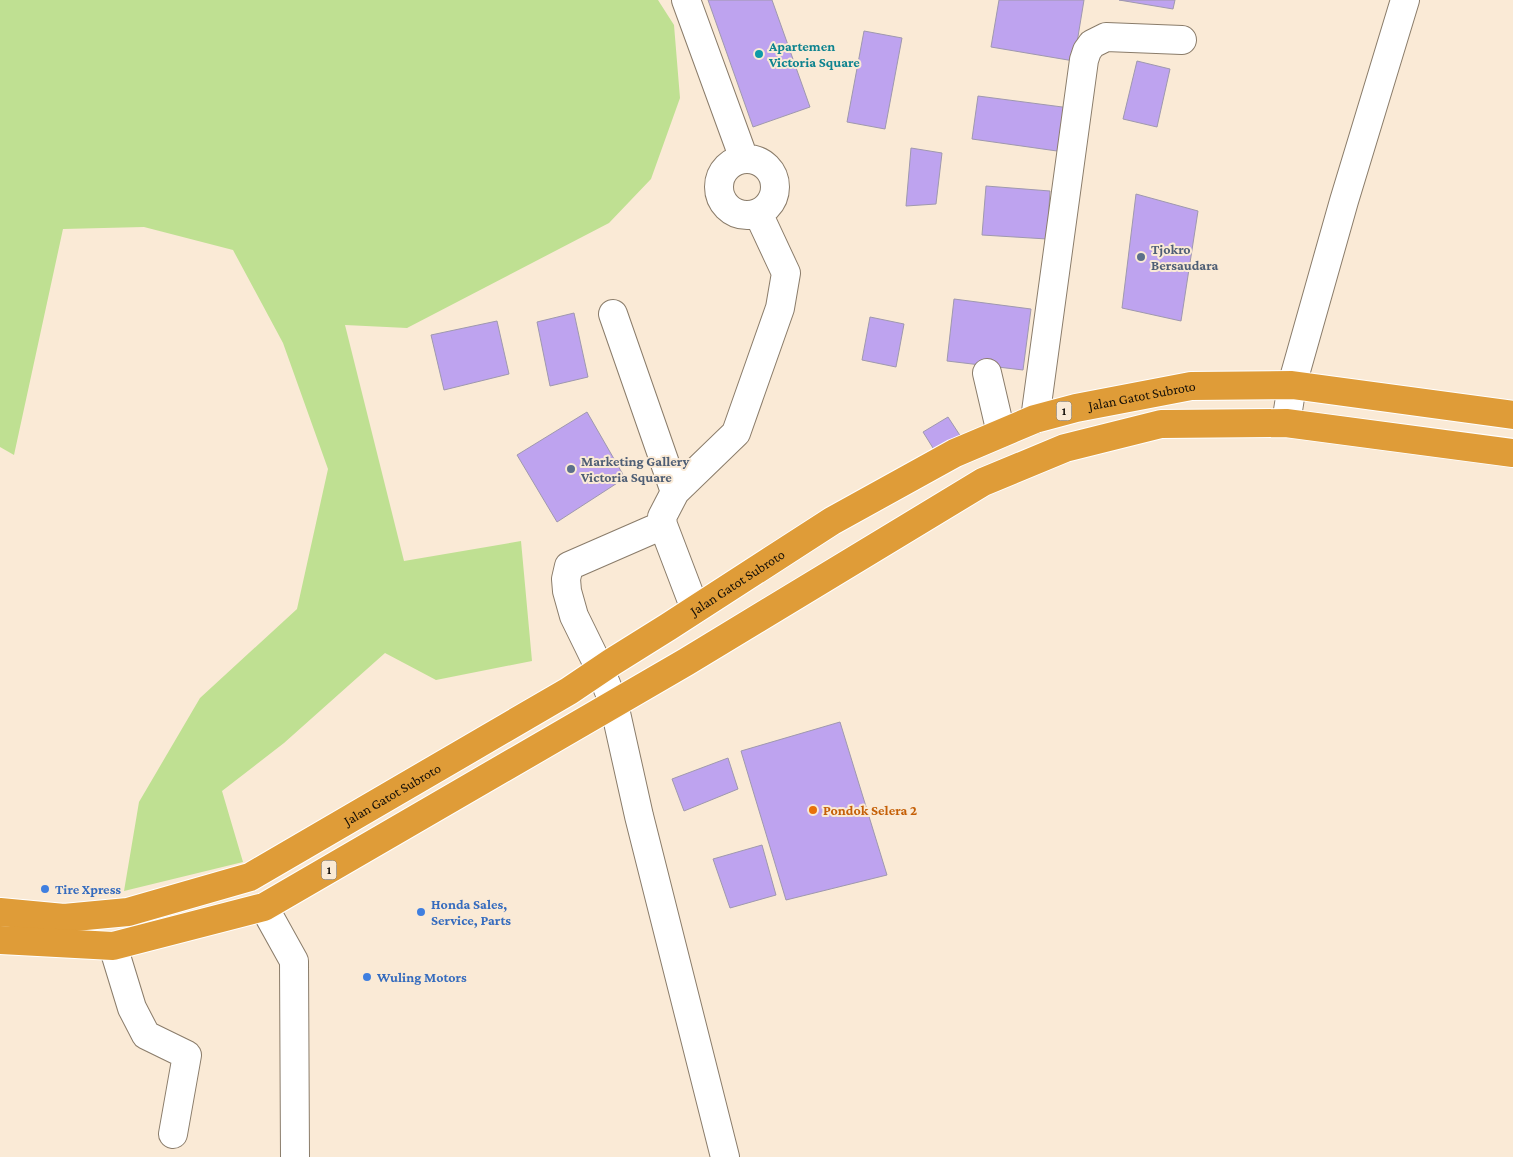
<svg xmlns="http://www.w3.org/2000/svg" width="1513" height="1157" viewBox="0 0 1513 1157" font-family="'Crimson Pro',serif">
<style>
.green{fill:#bfe092}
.building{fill:#bea3ef;stroke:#9f98ae}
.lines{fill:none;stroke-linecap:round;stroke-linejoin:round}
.minor-casing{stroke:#8a7c6a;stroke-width:30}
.highway-casing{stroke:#fff;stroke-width:30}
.minor{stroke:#fff;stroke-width:28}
.highway{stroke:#df9c38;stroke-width:28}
.culture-dot{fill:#0f9aa8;stroke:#faead6;stroke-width:2}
.service-dot{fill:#5c6f8a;stroke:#faead6;stroke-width:2}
.food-dot{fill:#e8710a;stroke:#faead6;stroke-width:2}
.shop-dot{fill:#3f7fe0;stroke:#faead6;stroke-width:2}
.labels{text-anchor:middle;stroke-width:4;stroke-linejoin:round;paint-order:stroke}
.shield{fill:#faead6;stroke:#585045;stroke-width:1}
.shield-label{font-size:12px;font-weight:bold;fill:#130e07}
.culture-label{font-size:14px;font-weight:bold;fill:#0d838f;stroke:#faead6;text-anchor:start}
.service-label{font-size:14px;font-weight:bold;fill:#4e5e75;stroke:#faead6;text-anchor:start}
.street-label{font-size:14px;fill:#130e07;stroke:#faead6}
.food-label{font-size:14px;font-weight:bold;fill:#c56008;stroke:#faead6;text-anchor:start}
.shop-label{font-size:14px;font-weight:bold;fill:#366cbe;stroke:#faead6;text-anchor:start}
</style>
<rect width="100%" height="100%" fill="#faead6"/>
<path class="green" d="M0,0H658L674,25L680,98L651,179L609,223L407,328L345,325L404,561L521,541L532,661L436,680L385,653L284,743L222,791L243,862L124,891L139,802L200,698L297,609L328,469L283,343L233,250L144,227L63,229L14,455L0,447Z"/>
<path class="building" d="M708,0H772L810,107L753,127Z
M999,0H1084L1074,61L991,47Z
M1119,0H1175L1173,9Z
M864,31L902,38L885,129L847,122Z
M1137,61L1170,69L1157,127L1123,119Z
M978,96L1070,108L1064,152L972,139Z
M911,148L942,153L936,204L906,206Z
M986,186L1050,191L1047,239L982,235Z
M1136,194L1198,211L1181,321L1122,308Z
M954,299L1031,309L1023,370L947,361Z
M574,313L588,377L550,386L537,322Z
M870,317L904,324L896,367L862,360Z
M497,321L509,374L444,390L431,335Z
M587,412L625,478L557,522L517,455Z
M948,417L963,440L938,456L923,432Z
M840,722L887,875L786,900L741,751Z
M728,758L738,789L684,811L672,779Z
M762,845L776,895L730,908L713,859Z"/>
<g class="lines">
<g class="minor-casing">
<path id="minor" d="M686,0L744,159
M719 187a28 28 0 1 1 56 0a28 28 0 1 1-56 0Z
M613,314L675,492
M987,373L1001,433
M1035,419L1084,60L1087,51L1092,44L1106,37L1182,40
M1286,423L1292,385L1344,201L1405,0
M663,525L569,566L566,579L567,591L574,616L600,669L614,704L639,816L725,1157
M695,609L663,525L662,517L675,492L736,433L780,308L786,273L758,213
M264,907L294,961L295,1157
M113,946L132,1008L146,1035L187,1055L173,1134"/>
</g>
<g class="highway-casing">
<g id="highway">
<path id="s1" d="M0,912L64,918L128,912L250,877L569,691L612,662L668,627L832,521L955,453L1035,419L1076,408L1191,386L1292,385L1513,415"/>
<path d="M0,940L113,946L264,907L686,662L983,482L1065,448L1161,424L1286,423L1513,453"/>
</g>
</g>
<use href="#minor" class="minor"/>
<use href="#highway" class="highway"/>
</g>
<circle class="culture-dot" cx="759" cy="54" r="5"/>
<g class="service-dot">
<circle cx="1141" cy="257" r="5"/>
<circle cx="571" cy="469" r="5"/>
</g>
<circle class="food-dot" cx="813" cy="810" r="5"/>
<g class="shop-dot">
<circle cx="45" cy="889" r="5"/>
<circle cx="421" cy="912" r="5"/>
<circle cx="367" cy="977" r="5"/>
</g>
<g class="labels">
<g class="shield">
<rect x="1056.5" y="401.5" width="15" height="19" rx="4"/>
<rect x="321.5" y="860.5" width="15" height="19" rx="4"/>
</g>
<g class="shield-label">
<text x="1064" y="415">1</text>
<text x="329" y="874">1</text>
</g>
<g class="culture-label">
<text x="769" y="51">Apartemen<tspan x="769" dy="16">Victoria Square</tspan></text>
</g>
<g class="service-label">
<text x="1151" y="254">Tjokro<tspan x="1151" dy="16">Bersaudara</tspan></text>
<text x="581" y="466">Marketing Gallery<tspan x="581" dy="16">Victoria Square</tspan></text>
</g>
<g class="street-label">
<text dy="5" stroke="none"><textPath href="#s1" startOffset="1275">Jalan Gatot Subroto</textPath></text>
<text dy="5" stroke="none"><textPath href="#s1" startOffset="825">Jalan Gatot Subroto</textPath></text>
<text dy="5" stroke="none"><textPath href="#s1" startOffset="420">Jalan Gatot Subroto</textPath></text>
</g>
<g class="food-label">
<text x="823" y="815">Pondok Selera 2</text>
</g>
<g class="shop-label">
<text x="55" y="894">Tire Xpress</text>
<text x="431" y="909">Honda Sales,<tspan x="431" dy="16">Service, Parts</tspan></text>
<text x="377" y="982">Wuling Motors</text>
</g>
</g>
</svg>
